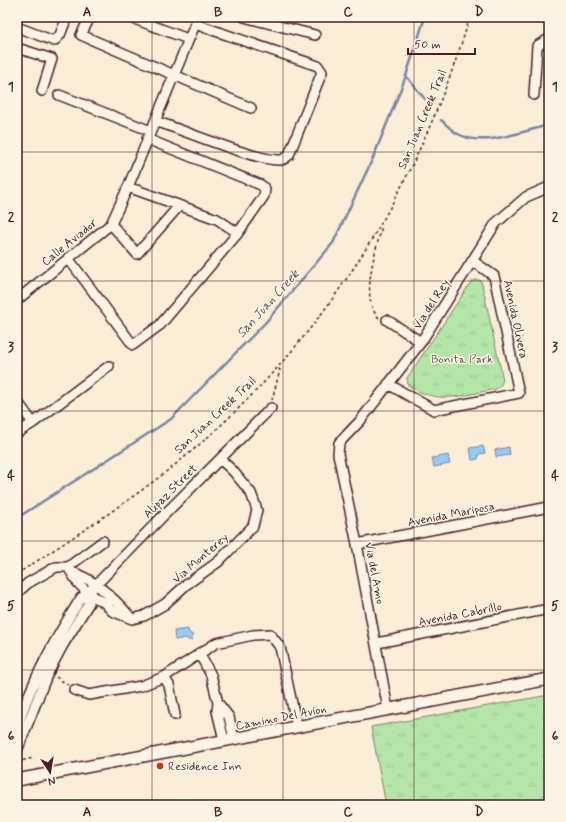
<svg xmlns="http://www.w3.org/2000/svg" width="566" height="822" viewBox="0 0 566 822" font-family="Mynerve,sans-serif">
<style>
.park{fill:url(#park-tufts);stroke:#7e8269}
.water{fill:#96cbf4;stroke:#7886a4}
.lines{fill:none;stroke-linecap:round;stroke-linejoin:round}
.stream{stroke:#7886a4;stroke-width:2.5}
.minor-casing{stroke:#4a1f2b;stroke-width:12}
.major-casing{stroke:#4a1f2b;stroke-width:14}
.path{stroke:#4a1f2b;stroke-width:1.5;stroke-dasharray:3 3;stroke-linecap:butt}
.minor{stroke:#fcf5e5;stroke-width:9}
.major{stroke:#fcf5e5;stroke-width:11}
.grid{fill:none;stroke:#4a1f2b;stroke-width:1;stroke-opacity:0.55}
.poi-dot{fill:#c8321e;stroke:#fcf5e5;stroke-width:1.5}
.labels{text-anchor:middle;stroke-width:3;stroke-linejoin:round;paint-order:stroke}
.street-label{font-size:12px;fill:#4a1f2b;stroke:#fcf5e5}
.park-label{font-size:12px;fill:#64514a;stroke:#fcf5e5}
.poi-label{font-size:12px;fill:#4a1f2b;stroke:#fcf5e5;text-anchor:start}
.water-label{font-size:13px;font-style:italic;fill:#615367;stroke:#fcf5e5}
.neatline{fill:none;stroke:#4a1f2b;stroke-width:1.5}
.grid-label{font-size:13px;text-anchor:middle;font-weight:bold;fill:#4a1f2b}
</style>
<defs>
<pattern id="park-tufts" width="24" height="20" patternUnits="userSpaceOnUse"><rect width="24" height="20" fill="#b3e6a7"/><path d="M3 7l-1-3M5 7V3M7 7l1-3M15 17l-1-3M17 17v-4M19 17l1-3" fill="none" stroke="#9bc590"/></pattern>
</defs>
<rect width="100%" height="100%" fill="#faeed8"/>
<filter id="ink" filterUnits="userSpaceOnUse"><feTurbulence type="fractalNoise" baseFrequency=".025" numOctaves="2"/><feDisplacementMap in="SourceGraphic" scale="8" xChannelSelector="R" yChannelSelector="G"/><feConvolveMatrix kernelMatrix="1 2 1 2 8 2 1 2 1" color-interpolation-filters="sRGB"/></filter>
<g filter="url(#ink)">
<path class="park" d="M475,280H480L482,284L503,380L500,386L496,389C462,395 438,406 408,385L407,378L471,282Z
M549,695V805H386L371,727Z"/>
<path class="water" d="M483,446L485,453L479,454L478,459L472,460L470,448Z
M509,447L510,455L496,457L495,450Z
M448,455L450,464L434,467L432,458Z
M188,629L189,633L193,635L192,640H188L186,638L175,640L174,631Z"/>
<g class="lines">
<path class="stream" d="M406,76L425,99
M441,120C447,125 452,131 458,134C483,148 523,131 549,125
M17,518L171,419L265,323L333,243L373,158L406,76L425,17"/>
<g class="minor-casing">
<path id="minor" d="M90,17L81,35L251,108
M129,17L188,39
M244,17L315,35
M17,27L54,41L60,35L67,17
M17,48L52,59L42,91
M59,95L151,131
M534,95L537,46L549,39
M155,121C180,129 259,162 281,160C285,159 287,157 289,155L322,72L318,66L195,24
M147,139L261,185L265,189L264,196L238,233
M111,224L128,187L198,17
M68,258L133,345L160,325L238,233L217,219L128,187
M17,300L111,224L137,254L179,206
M387,320L421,342
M388,384L434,410L519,393L494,276L473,261
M17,401L33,423L17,433
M33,423L109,366
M357,544L549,507
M68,567L78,583L88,593L105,603L112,611L132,619L144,616L165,604L187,584L218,562L253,526L257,510L251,493L233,471L220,459
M72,572C95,580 116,600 131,618
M17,593L28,583L56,567H68L103,541
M377,643L549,609
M199,653L211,675L218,703L217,711L224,740
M164,677L169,685L175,715
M74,690L89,695L141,686L164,677L216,643L253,635L270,634L280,647L297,727
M218,703L229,717L234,739
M388,709L357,544L338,454L339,443L360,421L421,342L496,223L526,197L549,187
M17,727C33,678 54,641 81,598L88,593L162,517L271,408
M17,751L47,675L63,645L89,603L88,593"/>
</g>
<g class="major-casing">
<path id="major" d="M17,780L549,679"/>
</g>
<path class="path" d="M379,318C359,300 376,250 382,226
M272,400L280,370L278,368
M17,574C75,536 134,499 187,455C326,339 417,189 470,17
M56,677L68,685
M17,762L33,758"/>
<use href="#minor" class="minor"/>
<use href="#major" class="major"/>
</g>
</g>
<path class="grid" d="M152,17V805M283,17V805M414,17V805M17,152H549M17,281H549M17,411H549M17,541H549M17,670H549"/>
<circle class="poi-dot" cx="160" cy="766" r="4"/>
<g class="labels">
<g class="street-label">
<text transform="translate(422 119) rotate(-67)" y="4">San Juan Creek Trail</text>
<text transform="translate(69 242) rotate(-39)" y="4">Calle Aviador</text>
<text transform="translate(431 304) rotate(-57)" y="4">Via del Rey</text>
<text transform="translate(516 319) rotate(78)" y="4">Avenida Olivera</text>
<text transform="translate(215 415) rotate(-43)" y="4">San Juan Creek Trail</text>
<text transform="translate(170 491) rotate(-45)" y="4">Alipaz Street</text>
<text transform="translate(451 514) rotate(-11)" y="4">Avenida Mariposa</text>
<text transform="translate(200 558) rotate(-41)" y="4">Via Monterey</text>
<text transform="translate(375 573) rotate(79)" y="4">Via del Amo</text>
<text transform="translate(460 614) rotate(-11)" y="4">Avenida Cabrillo</text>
<text transform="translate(281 717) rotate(-11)" y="4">Camino Del Avion</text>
</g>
<g class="park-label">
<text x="462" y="363">Bonita Park</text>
</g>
<g class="poi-label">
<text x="168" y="770">Residence Inn</text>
</g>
<g class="water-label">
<text transform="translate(267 303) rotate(-48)" y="5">San Juan Creek</text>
</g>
</g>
<rect width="566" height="822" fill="none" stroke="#fcf5e5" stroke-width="44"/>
<g transform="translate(50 772) rotate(168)" stroke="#fcf5e5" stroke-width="3" paint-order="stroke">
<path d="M0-3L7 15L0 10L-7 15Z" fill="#4a1f2b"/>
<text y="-6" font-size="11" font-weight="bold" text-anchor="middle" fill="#4a1f2b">N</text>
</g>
<path d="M408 48v6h67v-6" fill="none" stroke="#4a1f2b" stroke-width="2"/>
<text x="414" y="48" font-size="12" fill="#4a1f2b" stroke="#fcf5e5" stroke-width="3" paint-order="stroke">50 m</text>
<rect x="22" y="22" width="522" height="778" class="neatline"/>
<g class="grid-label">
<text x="87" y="16">A</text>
<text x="218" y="16">B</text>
<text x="348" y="16">C</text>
<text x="479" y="16">D</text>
<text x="11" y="91">1</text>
<text x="555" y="91">1</text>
<text x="11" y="221">2</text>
<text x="555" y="221">2</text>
<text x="11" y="351">3</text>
<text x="555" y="351">3</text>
<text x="11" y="480">4</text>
<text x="555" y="480">4</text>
<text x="11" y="610">5</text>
<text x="555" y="610">5</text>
<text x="11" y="740">6</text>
<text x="555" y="740">6</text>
<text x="87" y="816">A</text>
<text x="218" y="816">B</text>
<text x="348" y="816">C</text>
<text x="479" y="816">D</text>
</g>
</svg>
